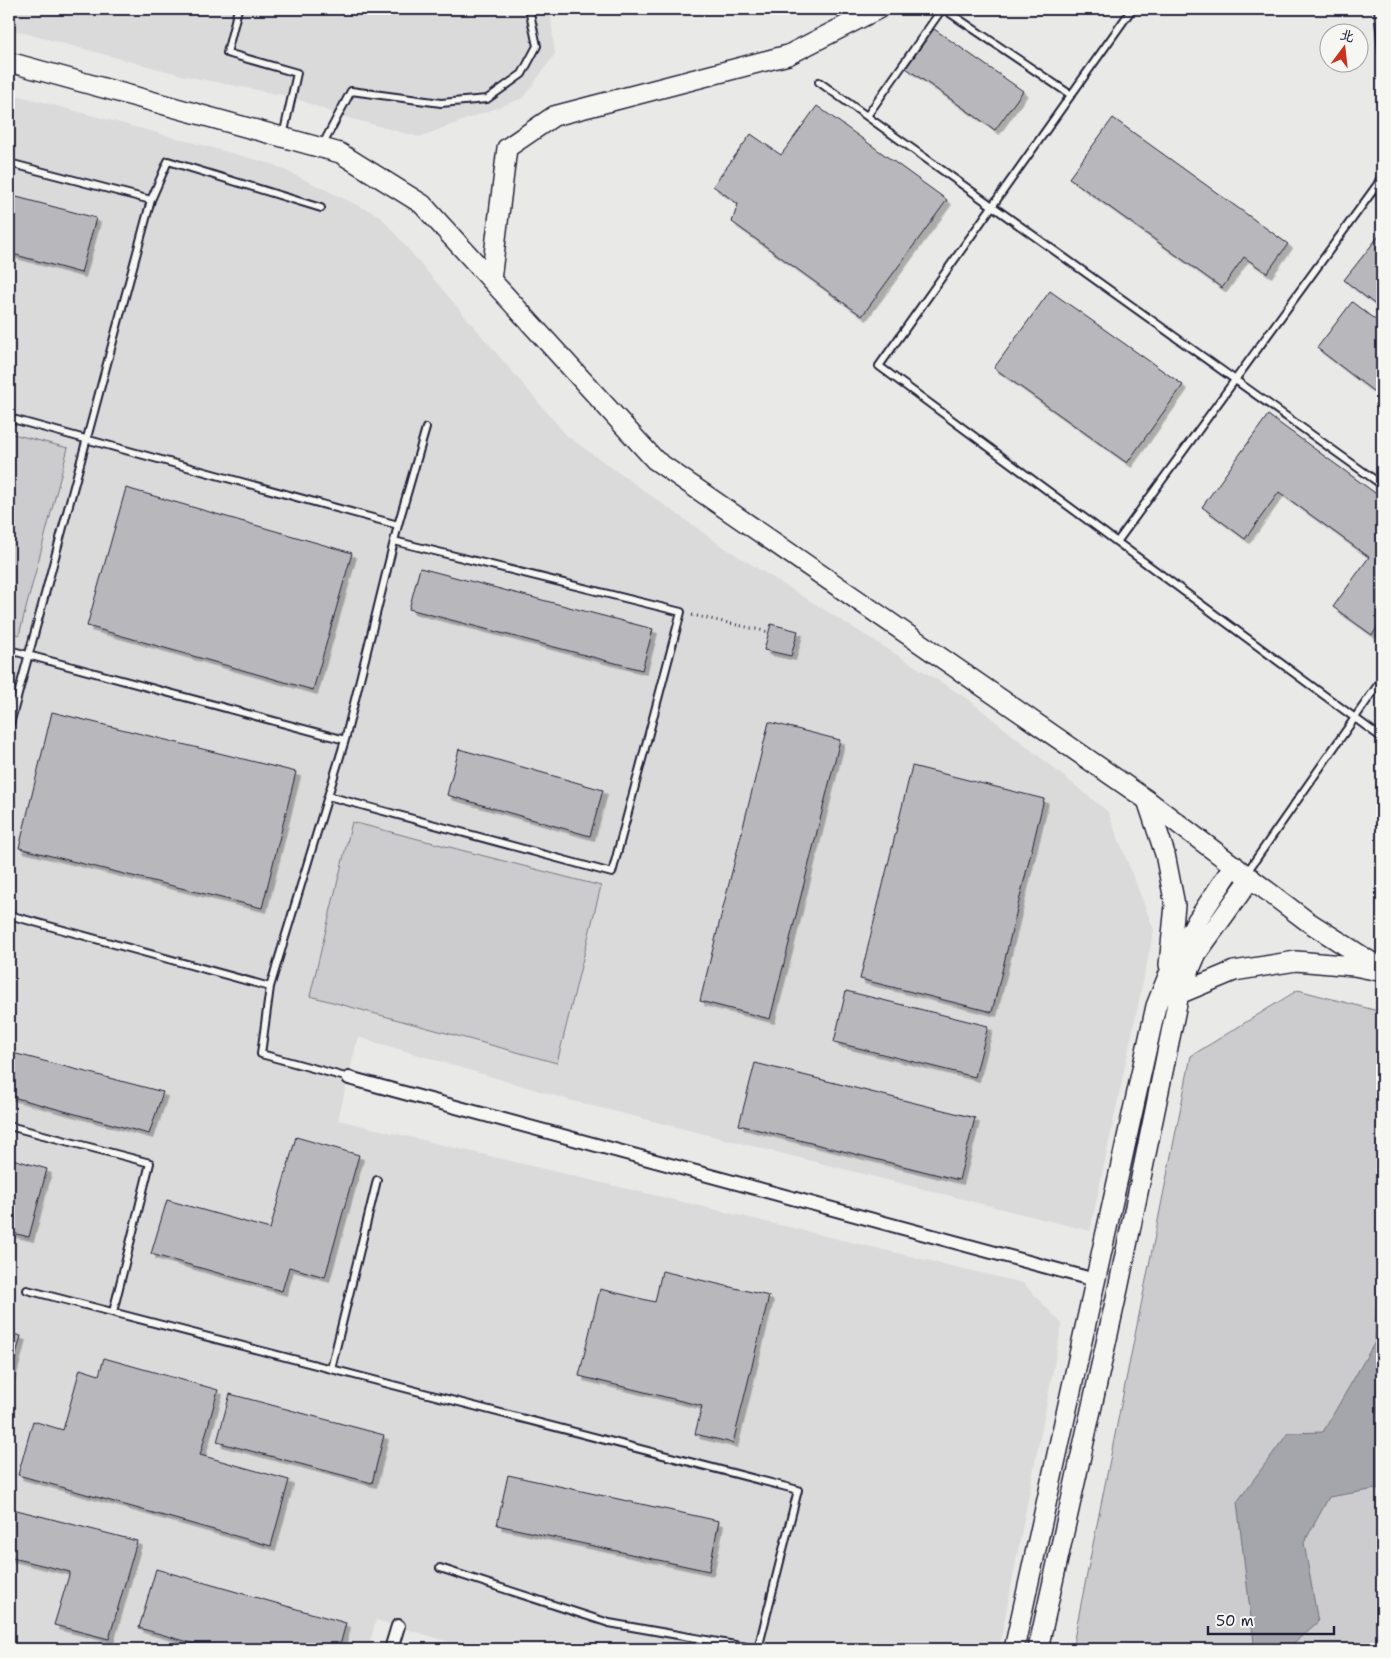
<svg xmlns="http://www.w3.org/2000/svg" width="1391" height="1658" viewBox="0 0 1391 1658" font-family="'Shantell Sans','LXGW WenKai TC',sans-serif">
<style>
.built{fill:#dadada}
.green{fill:#ccccce;stroke:#777784}
.water{fill:#a5a5ac;stroke:#71717f}
.building{fill:#b8b8bc;stroke:#22223b;filter:url(#shadow)}
.lines{fill:none;stroke-linecap:round;stroke-linejoin:round}
.lane-casing{stroke:#22223b;stroke-width:10}
.street-casing{stroke:#22223b;stroke-width:16}
.secondary-casing{stroke:#22223b;stroke-width:22}
.path{stroke:#22223b;stroke-width:3;stroke-dasharray:1 4;stroke-linecap:butt}
.lane{stroke:#f6f6f2;stroke-width:6}
.street{stroke:#f6f6f2;stroke-width:12}
.secondary{stroke:#f6f6f2;stroke-width:19}
</style>
<defs>
<filter id="shadow"><feDropShadow dx="4.5" dy="4.5" stdDeviation="0" flood-color="#0004"/></filter>
</defs>
<rect width="100%" height="100%" fill="#e9e9e7"/>
<filter id="ink" filterUnits="userSpaceOnUse"><feTurbulence type="fractalNoise" baseFrequency=".02" numOctaves="2"/><feDisplacementMap in="SourceGraphic" scale="10" xChannelSelector="R" yChannelSelector="G"/><feConvolveMatrix kernelMatrix="1 2 1 2 8 2 1 2 1" color-interpolation-filters="sRGB"/></filter>
<g filter="url(#ink)">
<path class="built" d="M9,9H550L555,54L523,98L419,137L338,115L292,97L185,76L9,29Z
M9,93L272,164L380,216L567,436L725,548L968,699L1108,812L1154,930L1090,1231L573,1101L358,1037L338,1120L1023,1283L1062,1324L999,1649H473L376,1620L368,1649H9Z"/>
<path class="green" d="M9,433L68,448L19,635L9,632Z
M352,822L601,886L557,1063L310,996Z
M1298,990L1382,1012V1649H1072L1191,1056Z"/>
<path class="water" d="M1380,1224H1382V1488L1329,1497L1304,1543L1318,1622L1287,1649H1275L1254,1643L1237,1502L1288,1433L1323,1432L1375,1342Z"/>
<path class="building" d="M934,29L1023,91L995,130L906,68Z
M817,106L947,200L862,316L732,222L738,204L713,186L751,134L781,155Z
M1113,118L1288,244L1267,273L1244,257L1222,288L1069,178Z
M9,195L96,218L81,273L9,253Z
M1382,232V310L1344,280Z
M1050,291L1183,385L1127,463L994,368Z
M1352,302L1382,325V398L1317,348Z
M1268,415L1382,498V621L1372,635L1333,607L1369,557L1279,492L1245,539L1202,507Z
M126,488L352,553L313,690L87,626Z
M420,568L653,629L642,670L409,609Z
M771,624L798,631L791,656L764,650Z
M52,712L296,772L262,908L19,848Z
M769,722L840,740L770,1019L700,1001Z
M459,749L603,790L590,836L447,795Z
M912,766L1044,799L992,1012L860,979Z
M846,991L988,1026L975,1077L834,1042Z
M9,1052L163,1092L149,1134L9,1096Z
M755,1063L975,1118L959,1180L739,1125Z
M296,1137L359,1155L325,1277L289,1267L282,1291L151,1254L167,1200L270,1229Z
M9,1158L47,1169L29,1237L9,1232Z
M662,1271L769,1296L733,1443L695,1434L702,1406L579,1376L600,1289L655,1302Z
M9,1333L21,1336L9,1381Z
M104,1358L218,1390L200,1455L289,1480L271,1546L18,1475L33,1421L63,1430L80,1369L99,1375Z
M230,1394L384,1435L372,1483L217,1442Z
M508,1475L719,1521L709,1571L497,1525Z
M9,1508L137,1541L109,1639L54,1625L70,1572L9,1557Z
M156,1569L346,1623L339,1649H213L139,1628Z"/>
<g class="lines">
<g class="lane-casing">
<path id="lane" d="M238,9L227,53L297,73L283,136
M944,9L1071,95
M1132,9L879,366L1382,738
M1378,9L1382,52
M819,82L1382,485
M867,116L942,9
M322,146L351,91L441,103L487,99L522,74L537,46L529,9
M9,163L151,200
M9,418L398,525
M1117,542L1377,185L1382,175
M9,650L345,740
M9,728L151,200L168,161L321,208
M328,796L612,873L681,612L394,541
M1247,872L1382,679
M9,915L270,987
M349,1078L261,1054L270,987L345,740L398,525L426,428
M9,1126L150,1163L113,1312
M27,1290L798,1490L758,1649L609,1623L440,1568
M331,1369L377,1180"/>
</g>
<g class="street-casing">
<path id="street" d="M349,1078L1095,1280
M391,1649L398,1626"/>
</g>
<g class="secondary-casing">
<path id="secondary" d="M9,62L340,153L422,204L655,460L1147,800L1307,921L1382,969
M491,280L507,148L554,116L788,55L878,9
M1147,800L1165,854L1175,905L1169,965
M1179,994L1234,971L1296,961L1354,966L1379,971
M1014,1649L1156,1006L1168,976L1194,925L1234,865
M1038,1649L1118,1289L1179,994L1197,953L1251,878"/>
</g>
<path class="path" d="M692,615L769,632"/>
<use href="#lane" class="lane"/>
<use href="#street" class="street"/>
<use href="#secondary" class="secondary"/>
</g>
</g>
<rect width="1391" height="1658" fill="none" stroke="#f6f6f2" stroke-width="30"/>
<rect x="15" y="15" width="1361" height="1628" fill="none" stroke="#22223b" stroke-width="2" filter="url(#ink)"/>
<g transform="translate(1344 48) rotate(15)"><circle r="24" fill="#f6f6f2" stroke="#a1a1a9"/>
<path d="M0-4L9 19L0 12L-9 19Z" fill="#c8321e"/>
<text y="-8" font-size="14" font-weight="bold" text-anchor="middle" fill="#22223b">北</text>
</g>
<path d="M1208 1626v8h126v-8" fill="none" stroke="#22223b" stroke-width="2.5"/>
<text x="1216" y="1626" font-size="15" fill="#22223b" stroke="#f6f6f2" stroke-width="4" paint-order="stroke">50 m</text>
</svg>
